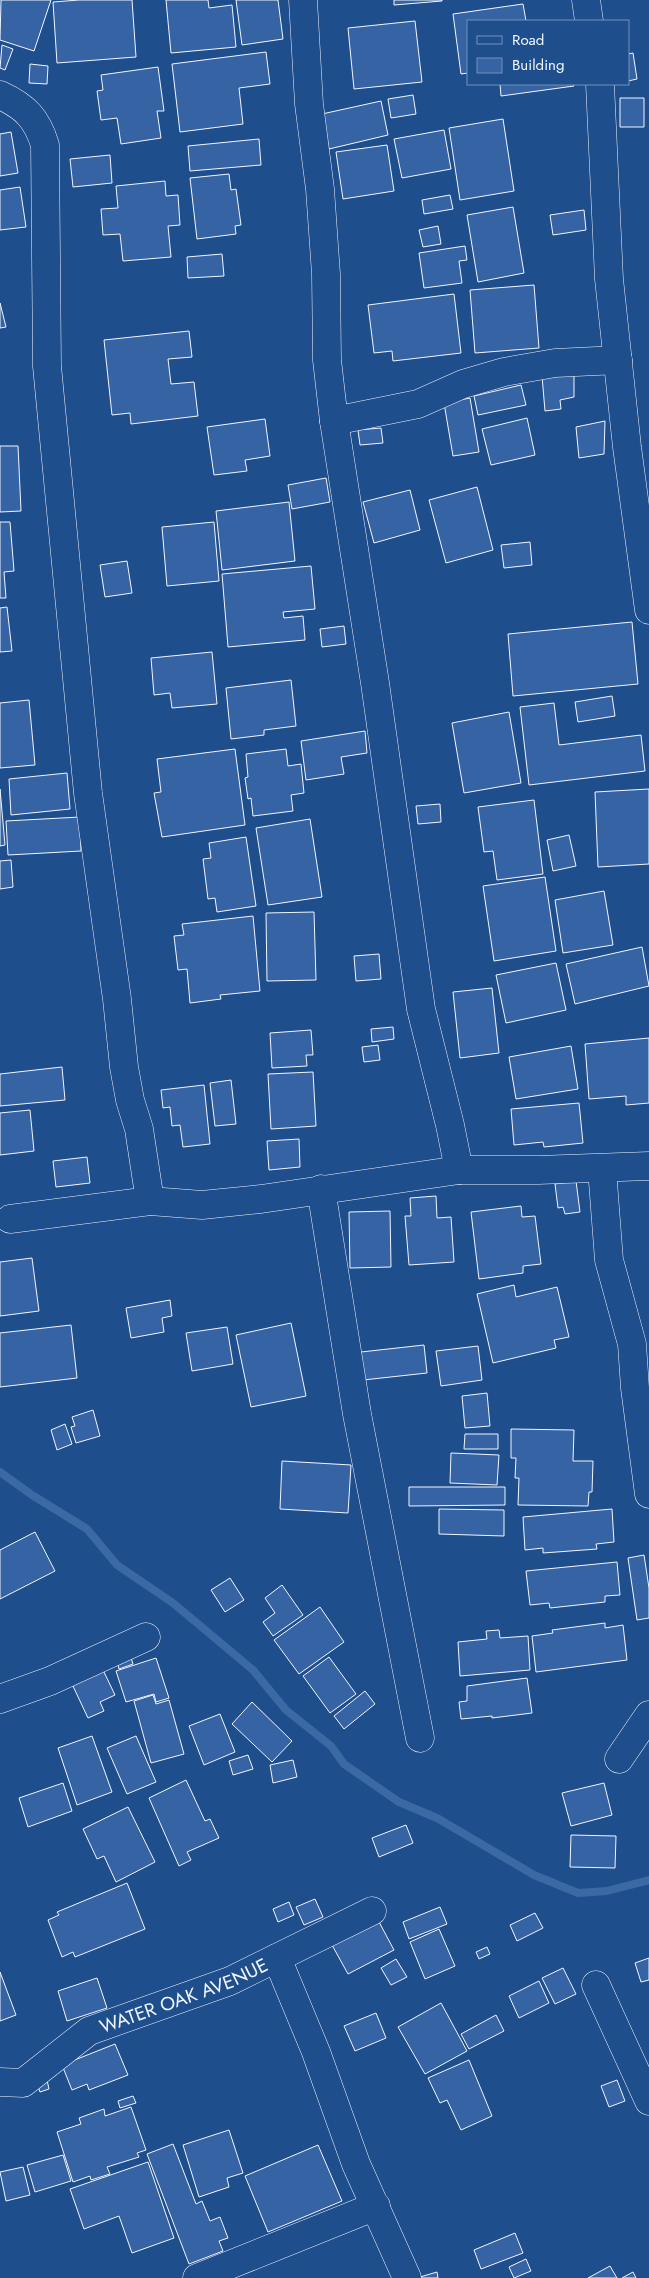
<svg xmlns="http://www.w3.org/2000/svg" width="649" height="2278" viewBox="0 0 649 2278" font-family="Jost,sans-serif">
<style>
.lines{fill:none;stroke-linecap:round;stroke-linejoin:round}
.stream{stroke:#3b69a3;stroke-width:8}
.building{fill:#3563a3;stroke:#f2f6ff}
.minor-casing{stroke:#f2f6ff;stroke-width:29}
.minor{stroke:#1f4e8c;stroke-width:28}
.labels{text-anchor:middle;stroke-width:4;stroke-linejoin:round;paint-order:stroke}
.street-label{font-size:19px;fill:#f2f6ff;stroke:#1f4e8c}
</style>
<rect width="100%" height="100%" fill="#1f4e8c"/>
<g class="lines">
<path class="stream" d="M0,1472L32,1495L87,1529L117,1565L173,1603L253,1670L286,1710L331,1746L344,1764L399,1802L437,1818L534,1875L578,1893L607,1891L649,1880"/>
</g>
<path class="building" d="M1,0H51L34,51L0,40Z
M79,0H132L136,57L57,63L53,2Z
M166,0H208L209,8L232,5L236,47L171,53Z
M236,0H278L283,39L242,45Z
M394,0H442V1L394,5Z
M523,4L526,21H468V73L461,74L453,14Z
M415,21L422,82L354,89L348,28Z
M2,45L13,49L5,70L0,68Z
M266,52L270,84L239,88L243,124L180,132L172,64Z
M633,53L637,79L628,81V54Z
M30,64L48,66L47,84L29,83Z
M158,67L164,111H157L161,138L121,144L117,118L101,120L97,91L103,90L101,75Z
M500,84H573L574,86L501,96Z
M413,95L416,114L391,118L388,99Z
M620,98H644V127H620Z
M381,101L388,135L329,149L322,114Z
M503,119L514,191L460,200L449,128Z
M444,130L451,169L402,178L394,139Z
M11,132L18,173L0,176V134Z
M259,139L261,165L190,171L188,146Z
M387,145L394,191L343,199L336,152Z
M110,155L112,183L73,187L70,159Z
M229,174L231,190L236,189L241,225L235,226L236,234L197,239L190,178Z
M165,181L166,196L178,195L180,225L168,226L171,257L123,261L120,234L103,235L101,209L118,208L116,186Z
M20,187L26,227L0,230V190Z
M450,195L453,209L424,214L422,200Z
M513,207L524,273L478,282L467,215Z
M584,210L586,230L553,235L550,215Z
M438,226L441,244L423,247L419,230Z
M465,246L467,260L459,261L462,283L424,288L419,253Z
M222,254L224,276L188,278L187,257Z
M534,285L539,348L475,353L470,290Z
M454,294L461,353L393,361L392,351L374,353L368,305Z
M0,303L6,327L0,328Z
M189,331L192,357L168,359L171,384L194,382L198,416L131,424L130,413L112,415L104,340Z
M574,375V397L560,400L561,409L545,411L542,376Z
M521,385L526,405L478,415L474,396Z
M470,398L479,452L453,456L444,403Z
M527,418L535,455L491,465L482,429Z
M265,419L270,456L245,460L247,471L214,475L207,427Z
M605,421L604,454L579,458L576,427Z
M381,428L383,443L360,445L358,430Z
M0,446H18L21,511L0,512Z
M326,478L330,502L292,509L288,485Z
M477,487L493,550L446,563L429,500Z
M410,490L420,530L374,543L363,502Z
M289,502L295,561L222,570L216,511Z
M0,522H10L14,571L4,572L6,598H0Z
M214,522L219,581L167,586L162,527Z
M530,542L532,565L504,568L501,545Z
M127,561L132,593L105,597L100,565Z
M311,566L315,609L283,612L284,618L303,616L305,640L228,647L222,574Z
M7,607L12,651L0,652V608Z
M632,622L638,684L513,696L508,634Z
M344,626L346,644L322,647L320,629Z
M212,652L217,704L172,708L170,693L154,695L151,658Z
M291,680L296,726L264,730V735L231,739L226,688Z
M612,696L615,716L578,722L575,702Z
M29,700L35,765L0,768V703Z
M554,703L559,745L641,735L645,771L529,785L520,707Z
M509,712L521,783L464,793L452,723Z
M365,731L367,753L341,757L344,774L306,780L301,741Z
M235,749L245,825L162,837L154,793L161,792L157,759Z
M286,749L288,766L301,764L304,793L291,795L293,811L253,816L251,798L248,799L245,778L248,777L246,754Z
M67,773L70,809L11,815L9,779Z
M0,789L5,845L0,846Z
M649,789V864L598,867L595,792Z
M534,800L543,874L497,880L493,851L484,852L478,807Z
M440,804L441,822L418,824L416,806Z
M80,817L81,851L8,855L6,821Z
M310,819L322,897L268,905L256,828Z
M569,835L576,866L553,871L547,840Z
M246,837L256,906L217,912L215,898L208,899L203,859L211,858L209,843Z
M11,860L13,887L0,889V861Z
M545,877L556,951L494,961L483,886Z
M604,891L613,945L563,953L555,900Z
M314,912L316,980L267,981L266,913Z
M253,916L260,991L220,995L221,999L190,1003L187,969L178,970L174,936L184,935L182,924Z
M642,947L649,986L575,1004L566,964Z
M379,954L381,979L356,981L354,956Z
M556,963L566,1010L506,1023L496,975Z
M492,988L499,1053L460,1058L453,992Z
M393,1027L394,1039L372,1042L371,1029Z
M311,1030L313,1055H306L307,1066L272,1068L270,1033Z
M649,1038V1103L626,1105V1096L589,1099L585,1044Z
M378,1045L380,1060L364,1062L362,1047Z
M571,1046L578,1089L516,1099L509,1057Z
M62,1067L65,1100L0,1106V1074Z
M313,1072L316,1126L271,1129L268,1074Z
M231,1080L236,1124L215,1126L210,1083Z
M204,1085L210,1144L183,1147L180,1125L172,1126L170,1107L163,1108L161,1090Z
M579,1103L583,1143L544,1147L543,1142L514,1145L511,1109Z
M30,1110L34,1151L0,1155V1113Z
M299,1139L300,1167L269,1170L267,1141Z
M87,1157L90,1183L56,1187L53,1161Z
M576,1181L580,1212L565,1214L563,1207L558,1208L555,1184Z
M436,1196L437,1218L451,1217L454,1262L409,1265L405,1216H411L410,1198Z
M521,1206L522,1217L535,1216L541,1264L523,1266V1273L479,1279L471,1212Z
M390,1211L391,1267L350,1268L349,1212Z
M32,1258L39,1311L0,1316V1262Z
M514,1285L516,1297L557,1287L569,1337L554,1340L556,1348L493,1363L477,1294Z
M170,1300L172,1316L162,1318L164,1332L131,1338L126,1308Z
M291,1323L306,1396L251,1407L236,1335Z
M71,1325L77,1378L0,1387V1333Z
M227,1327L233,1364L192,1371L186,1333Z
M424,1345L427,1373L363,1380L361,1352Z
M478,1346L482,1380L441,1386L436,1351Z
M487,1393L490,1426L465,1428L462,1396Z
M93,1410L100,1436L76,1443L71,1427L75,1426L72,1417Z
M65,1424L72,1444L57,1450L51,1430Z
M511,1429L574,1430L573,1461H593L592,1492H589L588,1506L518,1505L519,1478H515L516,1458H511Z
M465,1434H498V1449H464Z
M451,1453L499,1455L497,1485L450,1483Z
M282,1461L351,1465L348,1513L280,1509Z
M409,1487H505V1505L409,1506Z
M439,1509L504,1510V1536L439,1534Z
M612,1509L614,1542L596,1544L597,1549L543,1553V1548L525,1550L523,1517Z
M35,1532L55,1571L0,1599V1550Z
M644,1555L649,1588V1618L637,1620L628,1558Z
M617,1562L620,1595L605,1596V1602L550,1608L549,1603L530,1605L526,1571Z
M230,1578L244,1600L225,1612L211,1590Z
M282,1585L303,1615L273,1636L263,1622L275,1613L265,1598Z
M320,1607L344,1642L299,1674L274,1640Z
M605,1623V1628L623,1625L627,1660L536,1672L532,1636L553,1633L552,1630Z
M499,1630L500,1638L528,1636L530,1670L460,1676L458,1642L487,1639L486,1631Z
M130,1654L133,1664L119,1669L116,1658Z
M329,1657L356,1694L330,1713L303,1676Z
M156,1658L169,1698L156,1702L154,1694L126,1702L116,1671Z
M103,1670L115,1695L100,1702L104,1711L88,1718L72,1684Z
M527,1678L532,1713L492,1718V1716L461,1719L459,1702L467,1701V1686Z
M365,1691L375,1704L344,1729L334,1716Z
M153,1695L156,1704L169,1700L184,1754L151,1763L134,1701Z
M252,1702L292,1741L272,1762L232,1724Z
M220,1714L235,1752L204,1765L189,1726Z
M92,1736L112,1792L77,1805L58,1748Z
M136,1736L156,1782L127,1794L107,1748Z
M248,1755L253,1769L233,1775L229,1761Z
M293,1760L297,1777L273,1783L270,1765Z
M186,1780L205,1821L210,1819L219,1838L187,1852L191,1860L179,1866L149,1798Z
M63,1783L72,1811L28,1827L19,1798Z
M604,1783L612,1815L571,1826L562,1793Z
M128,1807L155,1862L116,1882L104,1856L97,1859L83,1829Z
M406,1825L413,1843L379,1857L372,1838Z
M571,1835L616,1836L615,1868L570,1867Z
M127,1883L145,1929L75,1957L73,1952L62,1957L48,1920L59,1915L57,1912Z
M315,1899L323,1917L304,1925L296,1907Z
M289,1902L294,1915L278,1922L273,1909Z
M440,1907L447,1924L409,1939L403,1922Z
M535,1913L543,1928L517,1941L510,1925Z
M378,1920L394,1950L348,1974L332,1945Z
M439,1929L455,1966L425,1979L410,1942Z
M487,1947L490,1954L479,1959L476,1952Z
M649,1958V1980L641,1982L635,1963Z
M396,1959L407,1977L391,1985L381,1968Z
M563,1968L576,1994L555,2004L542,1978Z
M0,1972L16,2015L0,2021Z
M97,1978L107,2008L67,2021L58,1991Z
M539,1981L549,2003L519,2018L509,1996Z
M441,2003L467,2051L425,2074L398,2027Z
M376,2013L386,2038L355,2051L344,2026Z
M496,2015L504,2031L469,2049L461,2034Z
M115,2044L128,2075L89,2090L87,2084L72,2090L62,2065Z
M469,2060L492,2116L461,2130L447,2100L440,2103L428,2078Z
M47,2080L49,2089L40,2092L37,2083Z
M617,2080L625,2101L609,2107L601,2086Z
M133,2096L136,2103L120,2108L118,2101Z
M131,2107L146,2150L137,2153L139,2157L107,2167L110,2174L91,2180L90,2176L73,2182L57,2132L81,2124L79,2118L104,2109L105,2116Z
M229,2130L243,2173L227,2178L229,2187L199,2197L183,2145Z
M173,2144L196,2204L202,2201L210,2221L220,2217L228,2238L219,2241L223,2251L189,2264L147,2154Z
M318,2145L342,2201L268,2232L245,2176Z
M63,2155L71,2181L35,2192L27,2165Z
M148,2162L174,2238L132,2253L119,2216L84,2229L70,2189Z
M23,2167L30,2195L6,2201L0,2172Z
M515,2233L523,2253L481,2269L474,2250Z
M526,2259L531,2271L514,2278L509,2267Z
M610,2266L617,2278H588Z
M437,2272L438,2278H420V2277Z
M633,2272L636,2278H622Z"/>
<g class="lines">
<g class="minor-casing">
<g id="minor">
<path d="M303,0L309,104L320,189L326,274L327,360L334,421L375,683L421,1009L450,1125L459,1170"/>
<path d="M586,0L589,21"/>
<path d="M600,84L609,279L627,447L649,610"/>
<path d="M0,95C26,107 37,119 45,145L47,366L88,793L117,999L124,1067L130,1100L139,1129L150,1201"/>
<path d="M334,421L418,404L463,384L504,372L555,363L618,360"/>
<path d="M602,1169L609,1260L632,1344L635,1388L649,1494"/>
<path d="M321,1189L357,1414L420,1738"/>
<path d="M10,1219L150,1201L202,1205L261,1199L459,1170H538L649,1166"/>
<path d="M0,1699L50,1681L146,1637"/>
<path d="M619,1759L649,1715"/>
<path d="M277,1958L316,2052L356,2164L407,2278"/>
<path d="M596,1985L649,2101"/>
<path id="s1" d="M0,2082L23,2083L89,2031L230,1981L372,1911"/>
<path d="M197,2278L376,2206"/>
</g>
</g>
<use href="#minor" class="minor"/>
</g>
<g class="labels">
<g class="street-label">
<text dy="7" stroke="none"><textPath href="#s1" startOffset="208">WATER OAK AVENUE</textPath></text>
</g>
</g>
<rect x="467" y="20" width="162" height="65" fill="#1f4e8c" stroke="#7391ba"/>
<rect x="477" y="36" width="25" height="8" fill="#1f4e8c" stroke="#7391ba"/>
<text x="512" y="45" font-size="15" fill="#f2f6ff">Road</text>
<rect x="477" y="58" width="25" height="15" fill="#3563a3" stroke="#7391ba"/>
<text x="512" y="70" font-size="15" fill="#f2f6ff">Building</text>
</svg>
